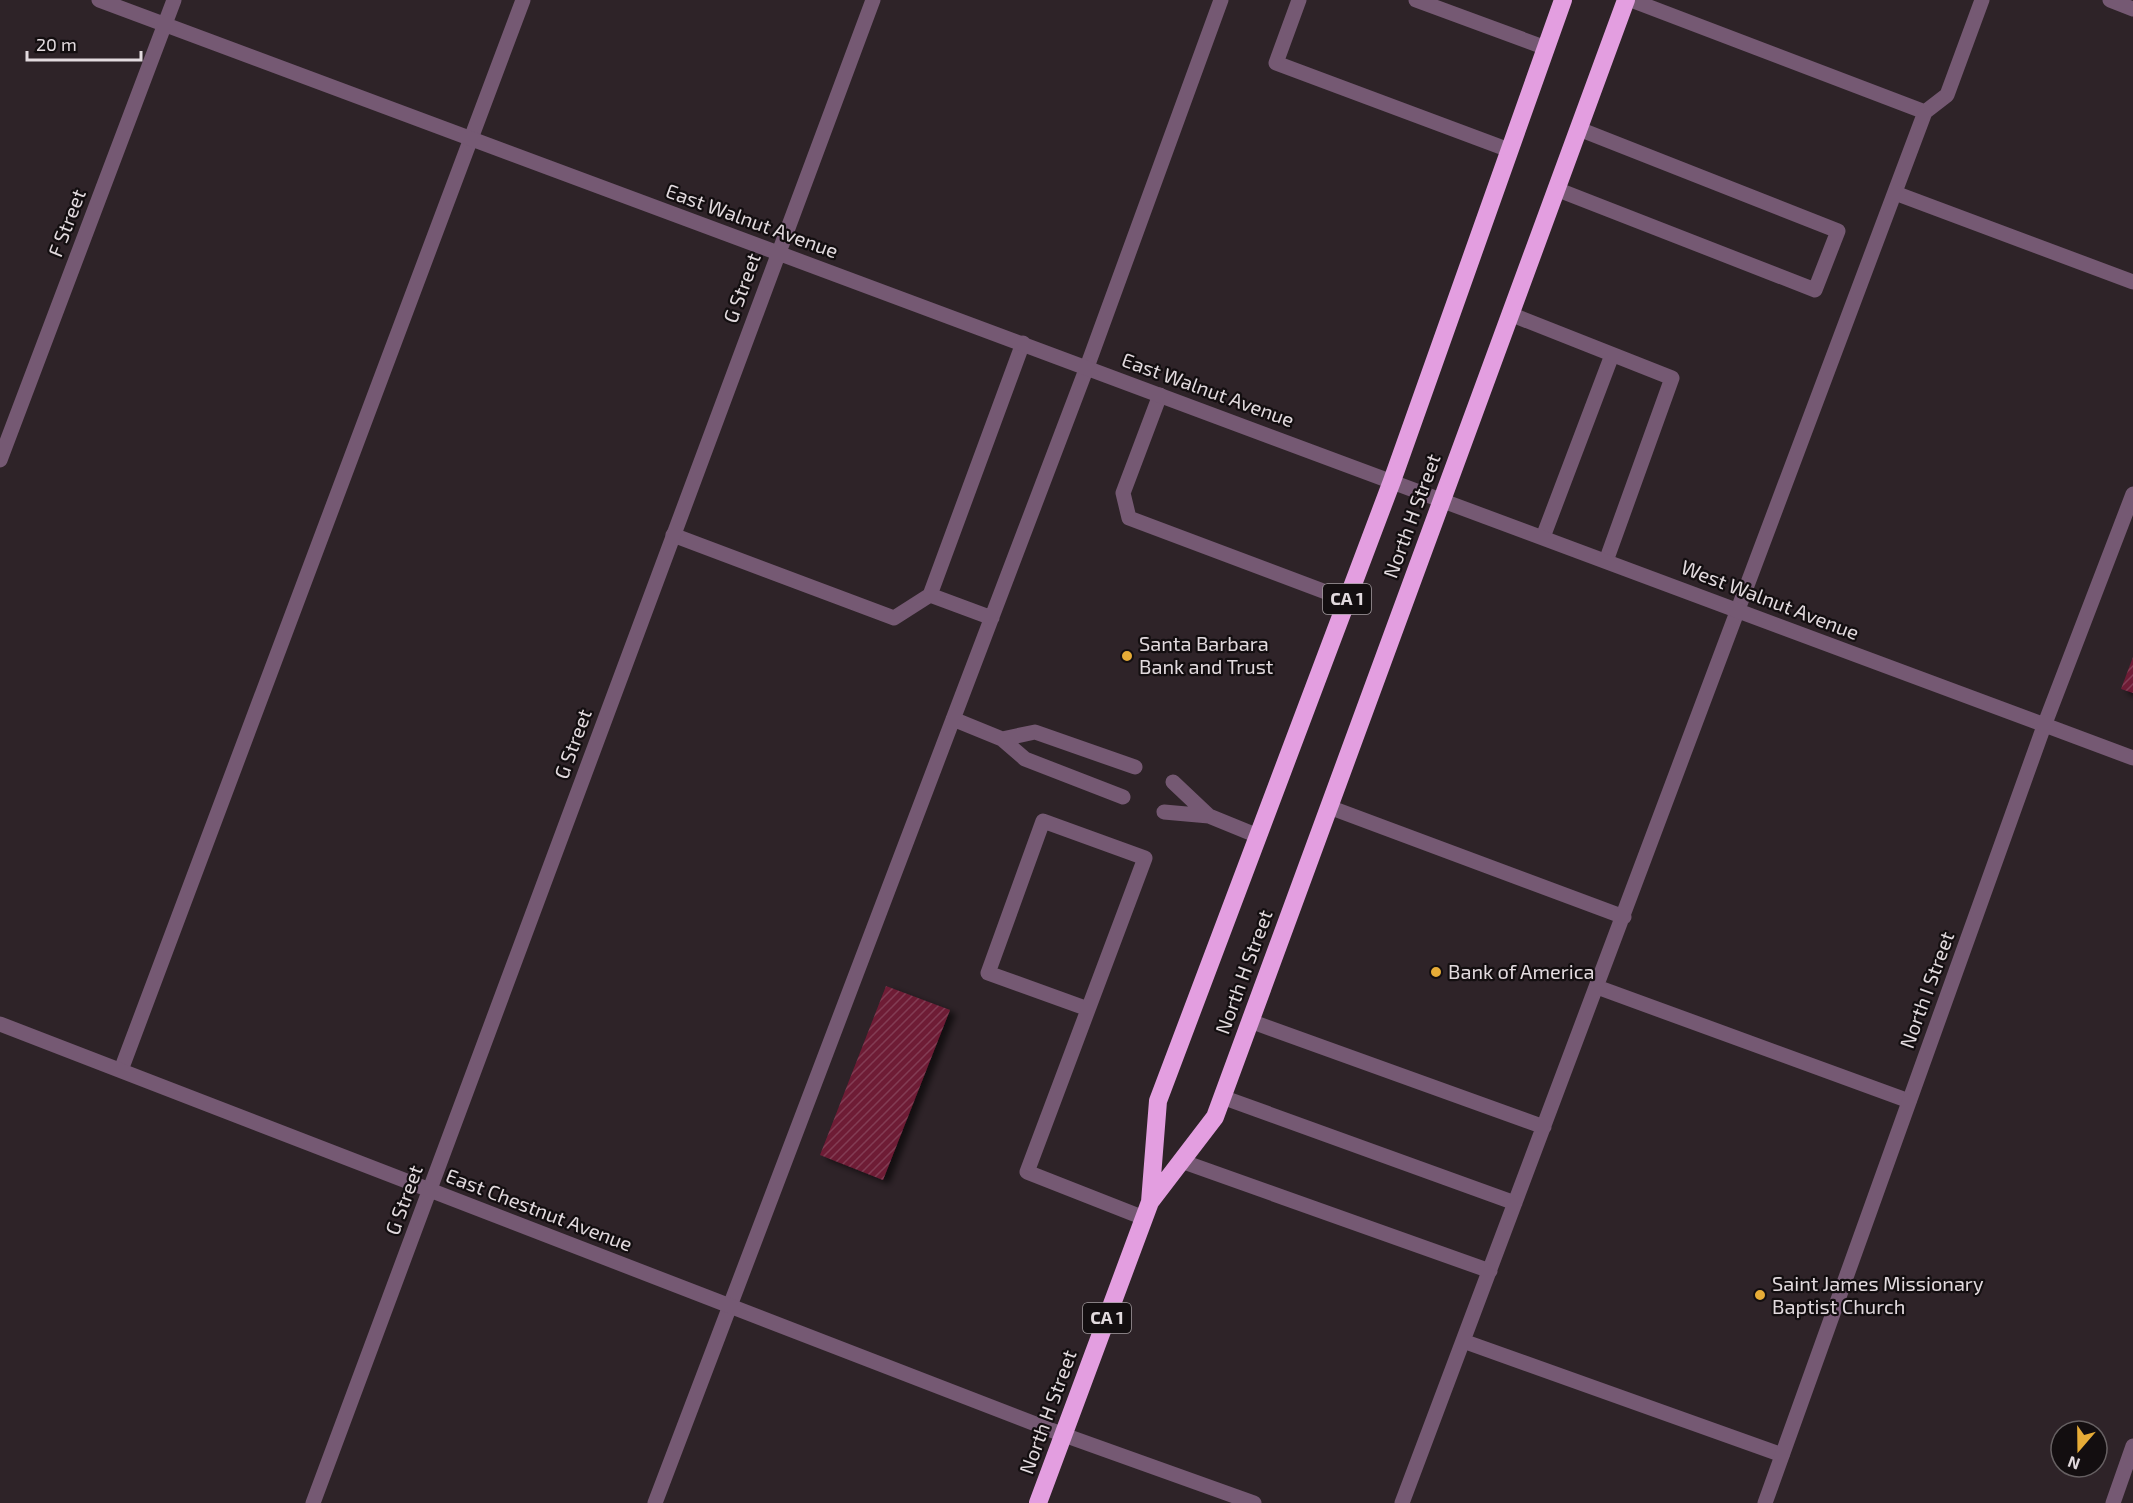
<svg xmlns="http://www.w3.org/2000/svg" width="2133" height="1503" viewBox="0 0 2133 1503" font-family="'Exo 2',sans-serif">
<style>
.building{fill:url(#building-hatch);filter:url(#shadow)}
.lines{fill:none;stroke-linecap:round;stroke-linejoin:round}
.lane{stroke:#755973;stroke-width:15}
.street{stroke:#755973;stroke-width:15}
.highway{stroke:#e39ee0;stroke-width:18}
.poi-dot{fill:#e7ac37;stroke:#130e10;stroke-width:2}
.labels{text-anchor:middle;stroke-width:4.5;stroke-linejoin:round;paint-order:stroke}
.shield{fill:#130e10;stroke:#a49da0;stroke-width:1.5}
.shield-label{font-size:18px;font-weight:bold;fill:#e2dade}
.street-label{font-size:20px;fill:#e2dade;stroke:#130e10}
.poi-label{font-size:20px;fill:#e2dade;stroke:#130e10;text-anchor:start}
</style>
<defs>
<pattern id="building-hatch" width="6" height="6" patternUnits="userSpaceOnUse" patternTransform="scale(1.5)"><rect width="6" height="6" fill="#6e1b36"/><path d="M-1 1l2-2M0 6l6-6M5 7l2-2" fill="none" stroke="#823c53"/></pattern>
<filter id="shadow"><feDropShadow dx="6" dy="4" stdDeviation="3" flood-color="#0009"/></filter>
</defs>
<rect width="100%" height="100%" fill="#2e2328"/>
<path class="building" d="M2133,657V693L2121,689Z
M886,986L950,1010L883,1180L820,1155Z"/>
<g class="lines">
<path class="lane" d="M1299,0L1276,63L1509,150
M1416,0L1546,48
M1631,0L1925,112
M2110,0L2133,9
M1556,189L1815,290L1838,231L1579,129
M1895,193L2133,282
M1510,314L1672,378L1606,561
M1160,395L1123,493L1129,518L1347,600
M673,535L894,618L930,595
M1543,537L1612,355
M992,618L930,595L1023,343
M953,719L1002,739L1025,759L1123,797
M1002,739L1035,732L1135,767
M1173,782L1209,816
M1329,807L1624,917
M1164,812L1209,816L1258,836
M1597,987L1909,1101
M1088,1009L988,973L1043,821L1145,858L1027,1172L1144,1218
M1250,1021L1544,1127
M121,1070L523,0
M1222,1097L1515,1203
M1181,1161L1490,1271
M1463,1341L1782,1455
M655,1503L1087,367L1221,0
M1402,1503L1925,112L1947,95L1982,0
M2113,1503L2133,1446"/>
<path class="street" d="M99,0L2133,758
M0,460L174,0
M0,1024L1064,1435L1254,1503
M313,1503L873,0
M1765,1503L2044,726L2133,494"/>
<path class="highway" d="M1150,1202L1215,1117L1626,0
M1038,1503L1150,1202L1158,1101L1392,481L1563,0"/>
</g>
<g class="poi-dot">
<circle cx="1127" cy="656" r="6"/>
<circle cx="1436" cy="972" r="6"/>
<circle cx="1760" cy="1295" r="6"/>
</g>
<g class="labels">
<g class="shield">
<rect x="1323" y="584" width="48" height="30" rx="4.5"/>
<rect x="1083" y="1303" width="48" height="30" rx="4.5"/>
</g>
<g class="shield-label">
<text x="1347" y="605">CA 1</text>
<text x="1107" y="1324">CA 1</text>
</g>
<g class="street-label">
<text transform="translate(752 221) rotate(20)" y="7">East Walnut Avenue</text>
<text transform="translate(67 223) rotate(-69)" y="7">F Street</text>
<text transform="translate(742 288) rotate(-70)" y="7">G Street</text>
<text transform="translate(1208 390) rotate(20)" y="7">East Walnut Avenue</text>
<text transform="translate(1412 516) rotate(-70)" y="7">North H Street</text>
<text transform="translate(1770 600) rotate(21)" y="7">West Walnut Avenue</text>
<text transform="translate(573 744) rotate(-70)" y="7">G Street</text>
<text transform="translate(1244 972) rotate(-70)" y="7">North H Street</text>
<text transform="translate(1927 990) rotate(-70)" y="7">North I Street</text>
<text transform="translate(404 1200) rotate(-70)" y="7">G Street</text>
<text transform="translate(539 1210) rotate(21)" y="7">East Chestnut Avenue</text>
<text transform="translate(1048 1412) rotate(-70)" y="7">North H Street</text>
</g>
<g class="poi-label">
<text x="1139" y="651">Santa Barbara<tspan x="1139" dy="23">Bank and Trust</tspan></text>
<text x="1448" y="979">Bank of America</text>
<text x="1772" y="1291">Saint James Missionary<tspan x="1772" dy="23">Baptist Church</tspan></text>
</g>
</g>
<g transform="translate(2079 1449) rotate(200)"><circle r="28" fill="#130e10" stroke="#666062" stroke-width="1.5"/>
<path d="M0-4.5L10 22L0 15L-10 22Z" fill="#e7ac37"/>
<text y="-9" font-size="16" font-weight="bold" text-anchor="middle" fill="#e2dade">N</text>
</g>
<path d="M27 51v9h114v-9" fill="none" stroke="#e2dade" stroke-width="3"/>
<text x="36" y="51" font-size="18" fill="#e2dade" stroke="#130e10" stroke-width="4.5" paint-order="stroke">20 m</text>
</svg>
